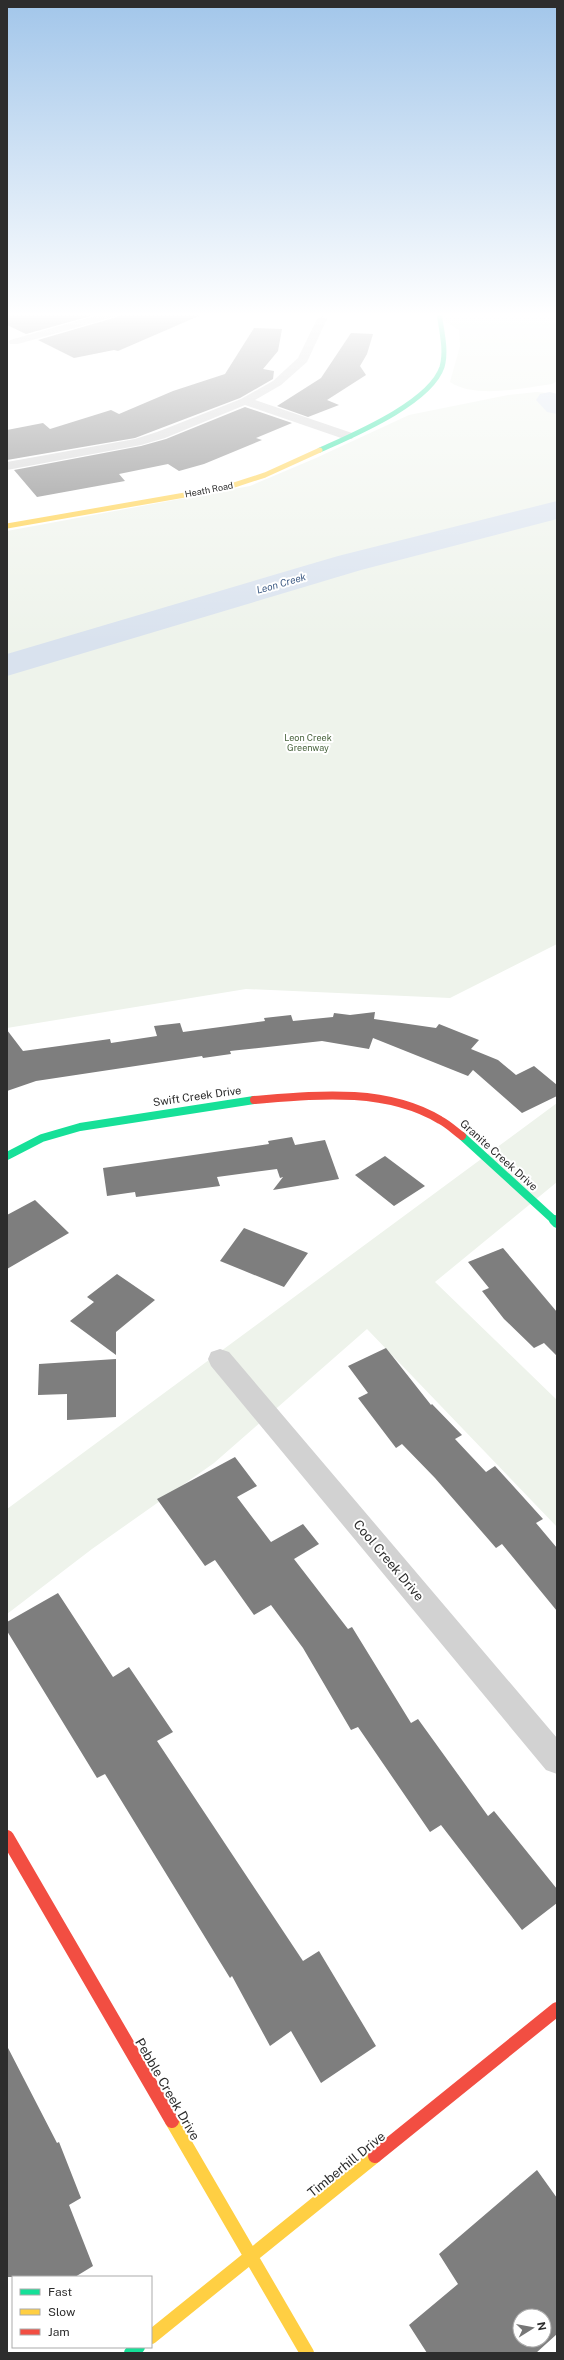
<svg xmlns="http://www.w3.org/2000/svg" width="564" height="2360" viewBox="0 0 564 2360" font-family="'Public Sans',sans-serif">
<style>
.green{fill:#eef3eb}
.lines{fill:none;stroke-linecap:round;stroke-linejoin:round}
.river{fill:#d9e2ee;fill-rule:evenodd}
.building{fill:#7e7e7e;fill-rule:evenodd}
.street{fill:#d2d2d2;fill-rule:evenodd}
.fast-far3{stroke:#16e098;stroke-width:5}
.fast-far2{stroke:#16e098;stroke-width:8}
.fast-far1{stroke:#16e098;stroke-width:10}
.fast{stroke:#16e098;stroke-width:14}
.slow-far1{stroke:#ffcf43;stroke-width:5}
.slow{stroke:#ffcf43;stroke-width:14}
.jam-far1{stroke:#f24e42;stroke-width:8}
.jam{stroke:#f24e42;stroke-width:14}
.labels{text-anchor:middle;stroke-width:4;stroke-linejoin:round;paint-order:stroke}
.far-street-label{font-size:9px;fill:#2d2d2d;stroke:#fff}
.far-park-label{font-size:9px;fill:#49643e;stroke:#fff}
.far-water-label{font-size:10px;font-style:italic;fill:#425f87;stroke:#fff}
.street-label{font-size:11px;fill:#2d2d2d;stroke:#fff}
.near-street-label{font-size:13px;fill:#2d2d2d;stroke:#fff}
</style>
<rect width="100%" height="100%" fill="#fff"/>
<path class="green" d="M429,312H557V381L552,384C523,388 475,399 450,382L460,346L459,330Z
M537,392L557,394V944L450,998L246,989L7,1028V531L250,486L316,458L409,415L508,395Z
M557,1103V1182L435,1282L557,1400V1527L367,1329L214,1463L92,1549L7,1614V1509Z"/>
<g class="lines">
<path class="river" d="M550,392L557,394V414L547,412L536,400L540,394Z
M557,501V519L361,570L7,676V654L338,556Z"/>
</g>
<path class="building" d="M7,312H105L26,334L7,325Z
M118,312H208L118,351L114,350L74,358L38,340L117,317L119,314Z
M254,328L282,329L278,351L263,369L274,371L273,379L240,398L135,438L7,460V430L43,423L50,429L111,410L119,414L173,391L225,374Z
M351,333L373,334L367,354L360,366L366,375L327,400L339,405L308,417L277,406L321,378Z
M245,407L292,423L256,438L262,440L204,464L179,471L168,464L119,474L125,481L37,497L14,470L141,446L166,439Z
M375,1012L374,1019L436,1028L439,1024L479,1040L471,1049L498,1060L516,1075L534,1066L557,1085V1096L522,1113L473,1070L468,1076L373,1038L369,1049L322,1041L230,1051L231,1054L203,1058L202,1056L36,1081L7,1091V1030L23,1051L110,1039L111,1043L157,1036L154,1026L180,1023L183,1032L265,1021L264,1018L291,1015L293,1021L333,1017L334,1013L350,1015Z
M292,1137L295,1145L325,1140L339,1179L273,1190L283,1177L280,1178L277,1169L217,1177L220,1186L136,1197L135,1192L107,1196L103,1168L269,1144L268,1141Z
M385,1156L425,1186L394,1206L355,1175Z
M35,1200L69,1233L7,1269V1215Z
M244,1228L308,1253L284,1287L220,1261Z
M503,1248L557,1312V1356L544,1343L534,1348L504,1319L482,1291L489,1288L468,1262Z
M117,1274L155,1300L116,1332V1355L70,1321L94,1302L87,1297Z
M386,1348L431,1405L432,1404L462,1435L455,1439L486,1472L495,1466L543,1519L536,1523L557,1548V1611L502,1544L496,1548L435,1478L402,1444L396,1448L358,1398L368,1393L348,1366Z
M116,1359V1417L67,1420V1394L38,1395L39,1364Z
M235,1457L257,1486L237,1497L271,1542L303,1524L319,1544L294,1559L348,1629L352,1627L411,1723L418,1719L488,1816L494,1811L557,1889V1903L522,1930L441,1825L430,1832L358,1727L351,1730L303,1648L271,1605L254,1615L215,1560L205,1566L157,1499Z
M58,1593L113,1677L129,1667L173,1732L157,1741L303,1961L319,1951L376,2046L321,2083L291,2031L270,2046L232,1976L230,1978L105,1774L97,1778L7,1631V1622Z
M7,2046L57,2143L59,2142L81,2198L69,2205L93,2266L75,2277H7Z
M537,2170L557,2198V2334L536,2353H427L409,2325L458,2284L439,2254ZM520,2316H544V2340H520Z"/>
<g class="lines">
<path class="street" d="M109,312H116L118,314L117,316L18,344H10L9,342L10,340Z
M322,316L327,319L307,362L281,385L255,400L352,433L354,436L352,439H344L245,405L165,438L141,445L7,470V462L135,439L157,432L241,399L273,381L298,358L317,319Z
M220,1349L229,1352L557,1738V1774L546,1770L211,1366L208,1359L211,1352Z"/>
<path class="fast-far3" d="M320,450C353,435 430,403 442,367C447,350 441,329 439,312"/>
<path class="fast-far2" d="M462,1136L555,1221
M7,1156L42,1138L80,1127L254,1100"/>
<path class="fast-far1" d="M554,1220L557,1223"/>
<path class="fast" d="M131,2353L138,2347"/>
<path class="slow-far1" d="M7,526L225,488L265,475L320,450"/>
<path class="slow" d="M172,2121L307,2353
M151,2337L375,2156"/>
<path class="jam-far1" d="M254,1100C315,1095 385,1087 440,1120C448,1124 455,1131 462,1136"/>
<path class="jam" d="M7,1837L172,2121
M375,2156L557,2009"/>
</g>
<linearGradient id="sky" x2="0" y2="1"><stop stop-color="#a2c6ea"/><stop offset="0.49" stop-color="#fff"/><stop offset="1" stop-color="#fff" stop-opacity="0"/></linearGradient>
<rect width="564" height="642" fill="url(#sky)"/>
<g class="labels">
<g class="far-street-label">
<text transform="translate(209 490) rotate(-11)" y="3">Heath Road</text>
</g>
<g class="far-park-label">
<text x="308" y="741">Leon Creek<tspan x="308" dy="10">Greenway</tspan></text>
</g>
<g class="far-water-label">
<text transform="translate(281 583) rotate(-16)" y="4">Leon Creek</text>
</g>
<g class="street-label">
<text transform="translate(197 1096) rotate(-8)" y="4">Swift Creek Drive</text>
<text transform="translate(499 1155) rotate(42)" y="4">Granite Creek Drive</text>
</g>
<g class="near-street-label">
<text transform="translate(389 1560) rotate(50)" y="5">Cool Creek Drive</text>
<text transform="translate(168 2089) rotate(60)" y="5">Pebble Creek Drive</text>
<text transform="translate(346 2164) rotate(-39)" y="5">Timberhill Drive</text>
</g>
</g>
<rect width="564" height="2360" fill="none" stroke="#2d2d2d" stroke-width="16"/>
<rect x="12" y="2276" width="140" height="72" fill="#ffffff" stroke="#ababab"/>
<rect x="20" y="2289" width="20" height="6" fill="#16e098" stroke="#ababab"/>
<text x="48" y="2296" font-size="12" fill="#2d2d2d">Fast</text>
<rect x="20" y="2309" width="20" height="6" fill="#ffcf43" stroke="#ababab"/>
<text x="48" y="2316" font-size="12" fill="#2d2d2d">Slow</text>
<rect x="20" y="2329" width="20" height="6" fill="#f24e42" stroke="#ababab"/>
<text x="48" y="2336" font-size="12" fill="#2d2d2d">Jam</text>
<g transform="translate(532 2328) rotate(79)"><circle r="19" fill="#ffffff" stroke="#ababab"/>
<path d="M0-3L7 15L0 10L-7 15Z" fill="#767676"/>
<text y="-6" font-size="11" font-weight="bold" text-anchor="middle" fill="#2d2d2d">N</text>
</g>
</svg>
